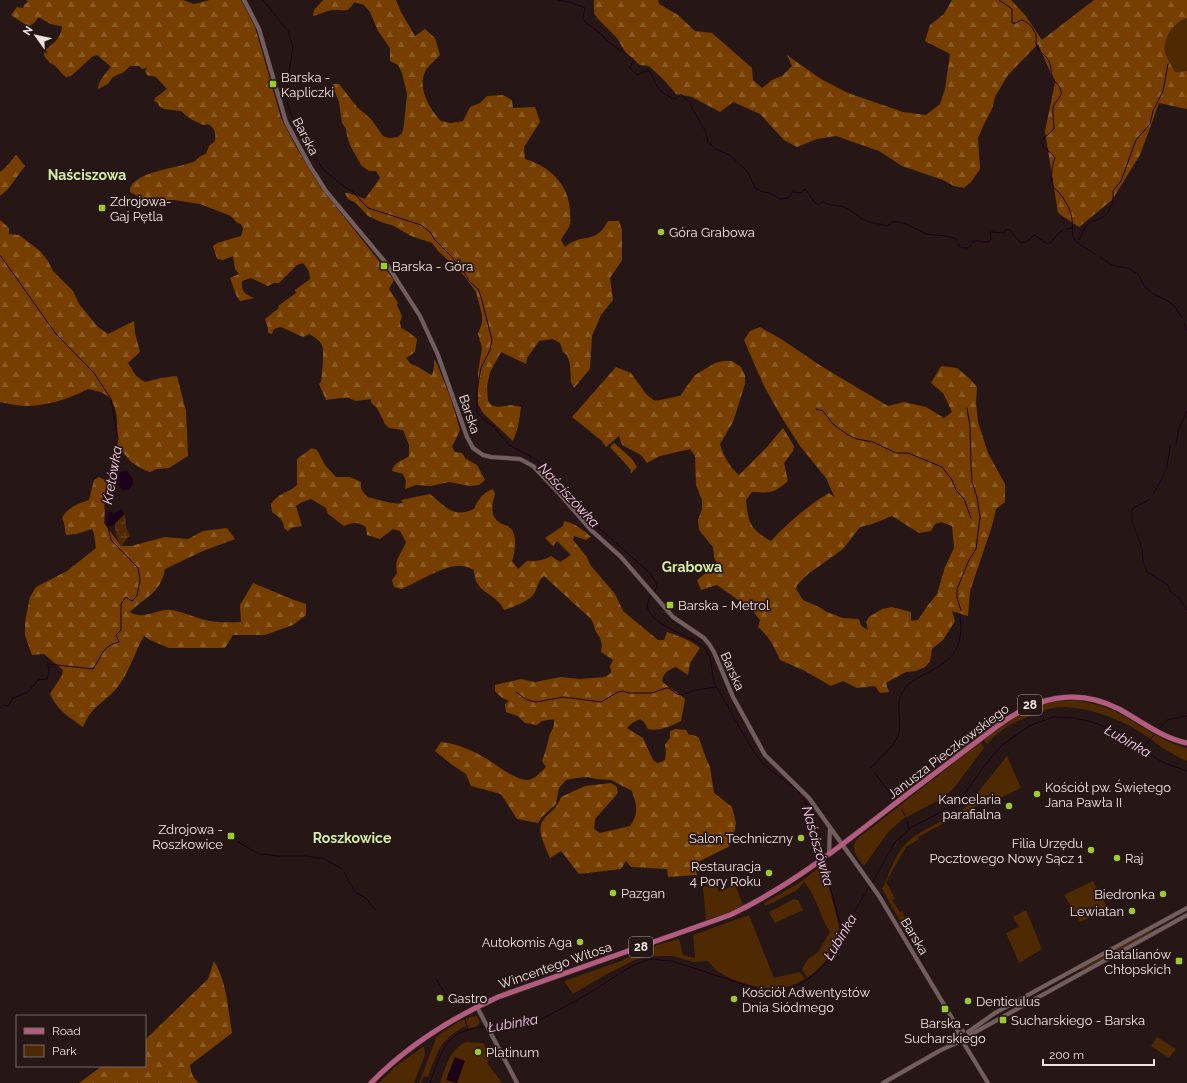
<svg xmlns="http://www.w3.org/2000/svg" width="1187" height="1083" viewBox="0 0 1187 1083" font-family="Raleway,sans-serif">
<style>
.green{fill:#4f2901}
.forest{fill:url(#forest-firs);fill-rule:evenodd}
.wetland{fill:url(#wetland-marsh)}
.water{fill:#1d001a}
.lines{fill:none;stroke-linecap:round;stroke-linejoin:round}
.stream{stroke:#1d001a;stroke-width:1}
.tertiary-casing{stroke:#3c3030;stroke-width:5}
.primary-casing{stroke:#3c3030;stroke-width:6}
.tertiary{stroke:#735d5e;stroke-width:4}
.primary{stroke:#b45b80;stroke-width:5}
.poi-dot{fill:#9dca31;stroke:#271616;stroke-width:1.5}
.labels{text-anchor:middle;stroke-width:3.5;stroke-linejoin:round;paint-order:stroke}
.shield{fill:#271616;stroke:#b3a5a5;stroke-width:1}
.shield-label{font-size:12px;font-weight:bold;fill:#efe2e2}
.poi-label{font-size:13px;fill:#efe2e2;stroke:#271616;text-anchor:start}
.street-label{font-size:13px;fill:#efe2e2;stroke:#271616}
.neighbourhood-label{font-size:14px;font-weight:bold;fill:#d2eea4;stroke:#271616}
.water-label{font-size:14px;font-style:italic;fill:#f3caeb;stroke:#271616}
</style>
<defs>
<pattern id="forest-firs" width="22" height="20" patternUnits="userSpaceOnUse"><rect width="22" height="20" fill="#763f00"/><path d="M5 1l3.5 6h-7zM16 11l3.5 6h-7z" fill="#8a5a25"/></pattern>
<pattern id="wetland-marsh" width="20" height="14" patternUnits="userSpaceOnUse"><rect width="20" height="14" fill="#4f2901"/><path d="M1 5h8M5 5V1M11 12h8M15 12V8" fill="none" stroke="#694826"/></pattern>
</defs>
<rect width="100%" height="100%" fill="#271616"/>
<path class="green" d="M1187,18V71L1175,72C1172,66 1167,59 1165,52C1162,39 1175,21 1187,18Z
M1076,700C1089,703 1101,705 1112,710C1138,722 1159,741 1187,748V761C1167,753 1151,738 1132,727C1112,716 1082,706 1059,707C1049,708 1039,712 1030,716C1014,722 997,731 987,745L983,739C1002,726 1020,711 1042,704C1053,701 1065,701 1076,700Z
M981,742L984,748L954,788L945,797L903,819L889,831L864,866C858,858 849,849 857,839Z
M1007,756L1021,788L990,803L988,800L920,836L918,837L919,839L906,847L886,882L895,898L892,900L900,912L902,911L905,917L904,921H900L882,889C888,877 894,857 903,847C919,828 946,822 966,807Z
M823,864L839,926C838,948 825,965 807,978L802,969L808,959L818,952L830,932C819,916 817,896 804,882L797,890L768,905L765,906L764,903L802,881Z
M1093,881L1108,909L1080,922L1064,895Z
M716,883L719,892L735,884L743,905L728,913L706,920L703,887Z
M794,899L798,900L803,910L775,923L769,913L771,911Z
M1026,910L1042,949L1019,963L1006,933L1019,927L1013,917Z
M749,915L774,978L800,972L805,979C799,982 793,985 788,987C768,993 732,982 716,970C713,967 710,963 707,961L693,962L673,956H651L637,959L605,975L573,994L564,981L621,961L647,948L679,939L683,955L695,958L693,935Z
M1151,930L1152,932L1082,970L1081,968Z
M477,1016L480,1022C477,1027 471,1029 465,1028L467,1026C441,1037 437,1053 428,1077L424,1076L421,1083H419L435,1041V1038C449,1028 460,1018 477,1016Z
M1157,1037L1176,1049L1169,1058L1151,1046Z
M466,1042L483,1043L491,1056L487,1063L502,1083H440C446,1067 449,1050 466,1042Z
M424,1046L425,1055L414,1083H379L395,1067Z"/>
<path class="forest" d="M26,0H183L194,4L210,0H241L255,27L281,118L299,152L326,194L394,280L389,289L398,303L397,305L402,316L400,322L401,328L407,331L417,339L415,352L406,358L411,364C421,367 423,371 432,375L434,366V359L437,364L451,399L460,430L452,447L455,452L462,453L466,459L477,465L485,480L479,485L470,486L449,482L431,486L416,485L405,489L406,481L403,474L392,471C394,462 402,461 409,456V445L403,430L389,428L385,424L377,408L371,403V399L356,401L348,398H341L326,400L319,384L321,382C322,375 322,369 323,362C323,346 325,343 309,334L303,337L281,327L274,329L272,334L268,333V328L265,319L279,308L278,306L296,293L295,290L310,279L309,271L303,263L297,265L279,283H274L268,286L251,278L242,281C241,293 245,294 254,298L240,301L237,297L230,278L239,274L235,269L233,256L223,260L217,259L213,246L217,243L241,236L243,229L241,224L237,223L231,216L200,204L174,200H162L155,203L149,202L130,192C130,190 130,187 131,186C140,171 177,168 193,162C198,160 198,156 206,154L209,146L215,141C216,133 215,128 208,124L203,125L189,118L181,111L164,109L159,106L158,103L154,101L155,98L167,89L156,77L147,75L145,71L147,68L142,69L139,66H130L124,72L113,77L108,84L98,89C98,81 106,73 111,67L97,55L92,57L71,76L66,77C60,73 57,65 50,63L44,56V51C53,44 62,37 62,26C53,26 46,22 39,17L34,23L29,26L26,25L11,15L17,7L23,8L24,5L28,2Z
M323,0H396L401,12L415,36L425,29L435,38L440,55C435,60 428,66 425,72C417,88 430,110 441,121L451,123L463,121L470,107L480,103L487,96L503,95L512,100L513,108L535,107L540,122L524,147L525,159C549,166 569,184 570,211C570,215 571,220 570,224C569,229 563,235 561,240L565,247C582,232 595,246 608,221H619L622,230V260L610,278L613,300L601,315L592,336L590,369L574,388L571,382L570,364L567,355L563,352L560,343L553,339L539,341L527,358L526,364L501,352L490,372L487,386L488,401L491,405L498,407L511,405L521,407L518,427L513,441L483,413L478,404V372L482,348L478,334L482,323V315L476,292L462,273L438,251L432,243L411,236L394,226L381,222L368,216L356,203L348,199L345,193H349L365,199L380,178L376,171H369L361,165L350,145L347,136L346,129L342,123L339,102L335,92L333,84H339L357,107L371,119L383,136L389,138L398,137L402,133L404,125L407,94L402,73L398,65L390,61V48L378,31L370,12L364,5L355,2L348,10C342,11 334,9 328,11C323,12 318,15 313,16L314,10Z
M594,0H658L659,4L678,15L695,31L712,33L752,68L753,80L762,88L772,80L782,76L792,66L787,55L821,79L848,93L903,112L926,115L940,104L945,89L950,54L925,41L930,25L944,14L952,0H1011L1025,15L1042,40L1094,0H1187V18C1175,21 1162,39 1165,52C1167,59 1172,66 1175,72L1187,71V109L1159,103L1140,155L1112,200L1079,227L1058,213L1045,131L1055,83L1038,44L1008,75L995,97L992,109L985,122L978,138L980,169L971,182L964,188L954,186L943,180L902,166L879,151L836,136L817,139L797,147L784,140L760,114L733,102L720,112L692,97L676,94L665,81L649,66L640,65L626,53L617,38L598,19L594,13Z
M16,155L25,166L8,189L0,196V172L6,167Z
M0,220L9,228V234L19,235L40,251L48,261L53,271L73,291L79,304L98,327L108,334L134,321L135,333L140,352L128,363L136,376L145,382L161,378L177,376L186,411L188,456L169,468L157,469L150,472L144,470L131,462L117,445C117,428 121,403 103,393C99,391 92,390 88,389C69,399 49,405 28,406C19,406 9,404 0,402Z
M760,327L781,339L821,366L888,406L904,402L926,407L944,418L952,412L943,393L931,383L941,366L957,368L969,378L977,387L976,402L978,422L988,453L1005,484V502L996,509L992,526L970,591L968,616L952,611L955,621L943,640L932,649L930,661L925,667L916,671L906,672L886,683L889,692L880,693L875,686L857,688L843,681L831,686L805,671L780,660C774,647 770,637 758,627L760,620L752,610L717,585L701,590L697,580L717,564L714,557L713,547L699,530L698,520L702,509V500L696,485L695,456L690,449L660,456L647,463L641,455L622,445L619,436L606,447L602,441L572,417L616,367L631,373L646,394L655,401L680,396L695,375L715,363L723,361H732L741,367L745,375V384L733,422L720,444C723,455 730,468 739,475L767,447L783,428L794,446L793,451L784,463L788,481C774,493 771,493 752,492L746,500C748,523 751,530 771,541C788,523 807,506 829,493L835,498L826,478L800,446L782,418L764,386L744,340L750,331ZM892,516L919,533L931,531L935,524L941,522L952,526L954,548L945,567L937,594L928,605L918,620L911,621V612L892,607L882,609L869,617L866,622L868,630L861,626L859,619L843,618L827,612L819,607L803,600L796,589L797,585L808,574L843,549L860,527L872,524Z
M614,443L632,459L637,467L630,474L631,470L610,447Z
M312,448L317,450L325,465L336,477H350L361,482V489L367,497C378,499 392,505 403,503L401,500L430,494C445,506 453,519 474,509C478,500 482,493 493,489L495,494C492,504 489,518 502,524C506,525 510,527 512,530C517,537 515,553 512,561L518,569L527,561C535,561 543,561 551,556L560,562L571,555L557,541L553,546L545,538L563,526L564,521C574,523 584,530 591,537L586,540L574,536L573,540L586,556L591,566L615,594L623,611L658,640H664L667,632C678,636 691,640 700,648L690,663L688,675L676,667C668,670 664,672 662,681C668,688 678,692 685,699L681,721C672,726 657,732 648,729L644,722L640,719L632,723L627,728L643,738L653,760L657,763L661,762L665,760L666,752L665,745L670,738V731L675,729L686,730L689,735H694L699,738L707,761L710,767L714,793L732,807L736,823L733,839L728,847L694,864L697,875L668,877L667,869L631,867L626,861L621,869L579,874L561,851L550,858C546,847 535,830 544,819C553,809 556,810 561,797L585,786L611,783L617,787L618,793L595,819L594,829L600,833L630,826C639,813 637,806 632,791L611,780L597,779L587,777L576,778L566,780L559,788L556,804L542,817L538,823L517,819L501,794L471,786L466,774L451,764L435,751L441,742C457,743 473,751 487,759C496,765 517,781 528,780C535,779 541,772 546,767L542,761C545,753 547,746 549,738C550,730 555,730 554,719L542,721L537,725L525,723L518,716L506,712L505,704L509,701L502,698L495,691V685L521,679L535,682L561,677L580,679L605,677L611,673L610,666L613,660L601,652L602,645L600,638L595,630L594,625L591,619L544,576C537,581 538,589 533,595C529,601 511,608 504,610C496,592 474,594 474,570C471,569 466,566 462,566C446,564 418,582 402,589L394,587L392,580L397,573C394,557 401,556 406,542L400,531L393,529L380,539L367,535L366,527C358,522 353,522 344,526L328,514L326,508L311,499L302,502L296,506L302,526L291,528L288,531L284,528C284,520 278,516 272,512L271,504C278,493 287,494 297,485V459Z
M99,477L107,481L104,523L121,546H131L165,537L188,539L203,531L227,528L235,539L203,551L165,569C161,593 145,597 130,612C144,621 158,608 171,610C185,612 197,619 210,621C220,623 231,622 241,622L240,605L253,583C271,590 288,598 306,604V615L293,625L265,635H233L225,648H169L150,640L144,636C134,653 129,674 116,689C102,705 92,705 83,727C68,716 58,711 50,694L62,675L63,670L44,654L32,655L25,635V622L30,597L36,587L67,571L96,548L94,534L92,529L76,534L66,535L64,523L62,518C68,507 78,504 89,500L94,480Z
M214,961C227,982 228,1010 232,1033L190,1065C191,1073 193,1078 199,1083H79L102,1066H145V1040L208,979Z"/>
<path class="wetland" d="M125,514L126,527L130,535L121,546C116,538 115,531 115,523Z"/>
<path class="water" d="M124,471H127L133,479L132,486L128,490L125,489L123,491L119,486L113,485L112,482L107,481L112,475H115L117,477L119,472Z
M121,509L125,514L115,523L113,526H106L108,521V512H112L113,514Z
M455,1057L465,1061L457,1083L446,1080Z"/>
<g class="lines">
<path class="stream" d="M263,0L288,31L293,47L285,96L291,114L305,144L324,170L342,185L353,192L368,208L421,225L430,232L435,240L452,257L456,263L460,265L469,281L478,289L481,297L492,340L490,350L481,368L479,378L477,391V412L483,419L493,426L509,445L537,460L600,529L651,574L656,583L657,587L654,593
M558,0L570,2L585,8L583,17L585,22L600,33L610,43L633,59V61L630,68L637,75L648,70C653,75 653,78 656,84C659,91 667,95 673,99L677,98L681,94L690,103L692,108L706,132L708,142L715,148L731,156L748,172L755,188L763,192L770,193L780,199L788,198L792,192L800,193L805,189C809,193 814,203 818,205L823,202C829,206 837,205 844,207C852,210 858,217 866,221C872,224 881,223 887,226C890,223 893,221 898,222C907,223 915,229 924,233C934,237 947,233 957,240
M999,0L1012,9V23H1016L1021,20C1028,21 1033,28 1036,35C1037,39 1035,43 1037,47C1040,53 1046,55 1049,61C1052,66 1050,73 1053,78C1055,83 1060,85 1061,91C1062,98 1055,101 1053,107C1052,114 1054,122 1054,129L1042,140L1041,143C1045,150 1051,151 1055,158C1051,168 1051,177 1053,187C1062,194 1070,207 1072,219C1073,226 1071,235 1075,240C1080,246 1090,250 1096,255
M1067,229L1072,228
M958,243L959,246C963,248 967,249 971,246L972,242L975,241L988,242L991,240L990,232L1004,233L1005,230H1010C1015,235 1018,246 1027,241C1031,239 1032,236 1035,235C1054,252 1049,239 1063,230
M1078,243C1081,236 1083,229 1089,223C1092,221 1097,220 1101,218C1111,213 1114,202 1113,191L1121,181L1136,140L1150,124L1153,111L1163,91L1168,64
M0,255L56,334L94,373L111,399L118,439L109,478
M1100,257L1111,265L1130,269L1138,274L1145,287L1155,295L1168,301L1175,307L1182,318
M1184,323L1187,331
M816,409L823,411L833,424L848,435L857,439L873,442L896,453H908L942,467L952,480L956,490L964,499L971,518
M1176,445L1179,429L1187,411
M1153,495L1167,468L1170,446
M1150,499L1133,508L1132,511V521L1142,548L1143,561L1147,572L1168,585L1170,591L1179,598L1187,610
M107,524L105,506L109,481
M651,596C632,621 692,635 704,647C714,658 710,673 715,685C730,708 741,733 757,756C768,771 785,779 798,791C809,802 818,841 822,857
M961,610L957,598V589L969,560L976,549L980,517L977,497L972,482L971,465L970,426L967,408
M516,692L527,700L536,702L564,697L601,702L618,692L623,691L629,693H652L666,688H669L677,694L682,695L696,690L716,687
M0,708L3,705L8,706L13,698L28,692L38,680L47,679L49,672L48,664L93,669C102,656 102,646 119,642L116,635L121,630V604L126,597L132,601L137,596L140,580L138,568L111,540L108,527
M1160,728L1167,720L1187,716
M1142,748L1154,735
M871,768C878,760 894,746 898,736C903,721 894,705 903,691C907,683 917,678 925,674C954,660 964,648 960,615
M875,773L894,799
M902,810L905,816
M907,821L909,828
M238,842L259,854L279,856H305L324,859L342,869
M823,862L843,933
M344,872L354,890L358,894L366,898L376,911
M872,883L895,842L912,827L952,806L965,793L985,765L1001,746L1029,726L1053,717L1074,718L1092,722L1119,732L1162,762L1187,771
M436,979L448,998
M465,1019L468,1030
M490,1027L515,1026L544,1018L586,995L630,967L650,959L672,961L761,990L786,989L799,985L817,972L829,960L857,907L870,885
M430,1083C442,1050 445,1030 485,1027"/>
<g class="tertiary-casing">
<path id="tertiary" d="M244,0L259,29L286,122L310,166L326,191L386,263L420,316L438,355L467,437L473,448L483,455L491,457L520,459L533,466L557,491L591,530L621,557L673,617L704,638L709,644L714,652L733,697L765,755L809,798L862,872L879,896L952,1018L959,1034
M829,854L830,827
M477,1007L517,1083
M963,1031L959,1034V1039L963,1042L968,1040
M968,1032L995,1013L1187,908
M970,1035L1187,915
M963,1042L988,1083
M883,1083L941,1050L961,1041"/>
</g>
<g class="primary-casing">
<path id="primary" d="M371,1083C407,1046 452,1018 498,997L730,915C789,887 841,846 892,806C927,779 962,753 996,727C1035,698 1074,686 1119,709C1141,721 1162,738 1187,743"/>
</g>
<use href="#tertiary" class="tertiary"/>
<use href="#primary" class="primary"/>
</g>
<g class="poi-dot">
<rect x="269" y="80" width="8" height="8" rx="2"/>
<rect x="98" y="204" width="8" height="8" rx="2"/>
<circle cx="661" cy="232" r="4"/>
<rect x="380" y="262" width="8" height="8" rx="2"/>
<rect x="666" y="601" width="8" height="8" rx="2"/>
<circle cx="1037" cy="794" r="4"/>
<circle cx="1009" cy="806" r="4"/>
<rect x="227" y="832" width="8" height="8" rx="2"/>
<circle cx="801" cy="838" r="4"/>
<circle cx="1091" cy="850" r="4"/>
<circle cx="1117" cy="858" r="4"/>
<circle cx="769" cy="873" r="4"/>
<circle cx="613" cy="893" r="4"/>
<circle cx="1163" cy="894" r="4"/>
<circle cx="1132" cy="911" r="4"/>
<circle cx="580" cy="942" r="4"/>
<rect x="1175" y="957" width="8" height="8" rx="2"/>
<circle cx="440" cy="998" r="4"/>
<circle cx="734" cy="999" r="4"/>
<circle cx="968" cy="1001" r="4"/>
<rect x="941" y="1005" width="8" height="8" rx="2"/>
<rect x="999" y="1016" width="8" height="8" rx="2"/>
<circle cx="478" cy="1052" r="4"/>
</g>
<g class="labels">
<g class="shield">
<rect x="1018" y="695" width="24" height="20" rx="3"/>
<rect x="629" y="937" width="24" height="20" rx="3"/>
</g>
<g class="shield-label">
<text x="1030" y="709">28</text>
<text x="641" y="951">28</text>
</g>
<g class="poi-label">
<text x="281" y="82">Barska -<tspan x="281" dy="15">Kapliczki</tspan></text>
<text x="110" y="206">Zdrojowa-<tspan x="110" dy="15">Gaj Pętla</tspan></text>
<text x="669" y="237">Góra Grabowa</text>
<text x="392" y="271">Barska - Góra</text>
<text x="678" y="610">Barska - Metrol</text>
<text x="1045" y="792">Kościół pw. Świętego<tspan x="1045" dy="15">Jana Pawła II</tspan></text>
<text x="1001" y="804" text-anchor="end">Kancelaria<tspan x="1001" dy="15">parafialna</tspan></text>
<text x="223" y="834" text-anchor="end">Zdrojowa -<tspan x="223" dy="15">Roszkowice</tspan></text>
<text x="793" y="843" text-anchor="end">Salon Techniczny</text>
<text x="1083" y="848" text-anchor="end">Filia Urzędu<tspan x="1083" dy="15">Pocztowego Nowy Sącz 1</tspan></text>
<text x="1125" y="863">Raj</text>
<text x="761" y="871" text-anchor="end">Restauracja<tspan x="761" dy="15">4 Pory Roku</tspan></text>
<text x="621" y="898">Pazgan</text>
<text x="1155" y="899" text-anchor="end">Biedronka</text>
<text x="1124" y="916" text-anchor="end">Lewiatan</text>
<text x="572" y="947" text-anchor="end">Autokomis Aga</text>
<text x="1171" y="959" text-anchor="end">Batalianów<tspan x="1171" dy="15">Chłopskich</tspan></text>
<text x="742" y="997">Kościół Adwentystów<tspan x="742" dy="15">Dnia Siódmego</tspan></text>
<text x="448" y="1003">Gastro</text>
<text x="976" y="1006">Denticulus</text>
<text x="1011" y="1025">Sucharskiego - Barska</text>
<text x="945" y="1028" text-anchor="middle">Barska -<tspan x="945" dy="15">Sucharskiego</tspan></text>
<text x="486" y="1057">Platinum</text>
</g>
<g class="street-label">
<text transform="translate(306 136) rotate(62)" y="5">Barska</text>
<text transform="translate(470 414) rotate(71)" y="5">Barska</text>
<text transform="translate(733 671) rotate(66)" y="5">Barska</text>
<text transform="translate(948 751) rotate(-37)" y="5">Janusza Pieczkowskiego</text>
<text transform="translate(915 936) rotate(59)" y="5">Barska</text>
<text transform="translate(555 965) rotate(-19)" y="5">Wincentego Witosa</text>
</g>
<g class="neighbourhood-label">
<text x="87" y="180">Naściszowa</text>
<text x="692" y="572">Grabowa</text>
<text x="352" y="843">Roszkowice</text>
</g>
<g class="water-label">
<text transform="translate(112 475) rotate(-80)" y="5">Kretówka</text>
<text transform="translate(569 495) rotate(47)" y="5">Naściszówka</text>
<text transform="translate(1128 741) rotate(30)" y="5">Łubinka</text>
<text transform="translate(818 846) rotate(74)" y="5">Naściszówka</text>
<text transform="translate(840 937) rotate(-59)" y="5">Łubinka</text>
<text transform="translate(513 1023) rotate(-10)" y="5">Łubinka</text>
</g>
</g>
<rect x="16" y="1015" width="130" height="52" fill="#271616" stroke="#776868"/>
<rect x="24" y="1028" width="20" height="6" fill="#b45b80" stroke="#776868"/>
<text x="52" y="1035" font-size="12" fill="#efe2e2">Road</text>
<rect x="24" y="1045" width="20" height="12" fill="#4f2901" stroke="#776868"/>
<text x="52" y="1055" font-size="12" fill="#efe2e2">Park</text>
<g transform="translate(36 36) rotate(303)" stroke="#271616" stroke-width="3" paint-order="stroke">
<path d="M0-3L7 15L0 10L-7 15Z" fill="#efe2e2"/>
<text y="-6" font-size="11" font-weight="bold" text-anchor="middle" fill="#efe2e2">N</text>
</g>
<path d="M1043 1059v6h111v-6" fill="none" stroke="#efe2e2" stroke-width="2"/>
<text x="1049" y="1059" font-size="12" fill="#efe2e2" stroke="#271616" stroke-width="3" paint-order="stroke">200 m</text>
</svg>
